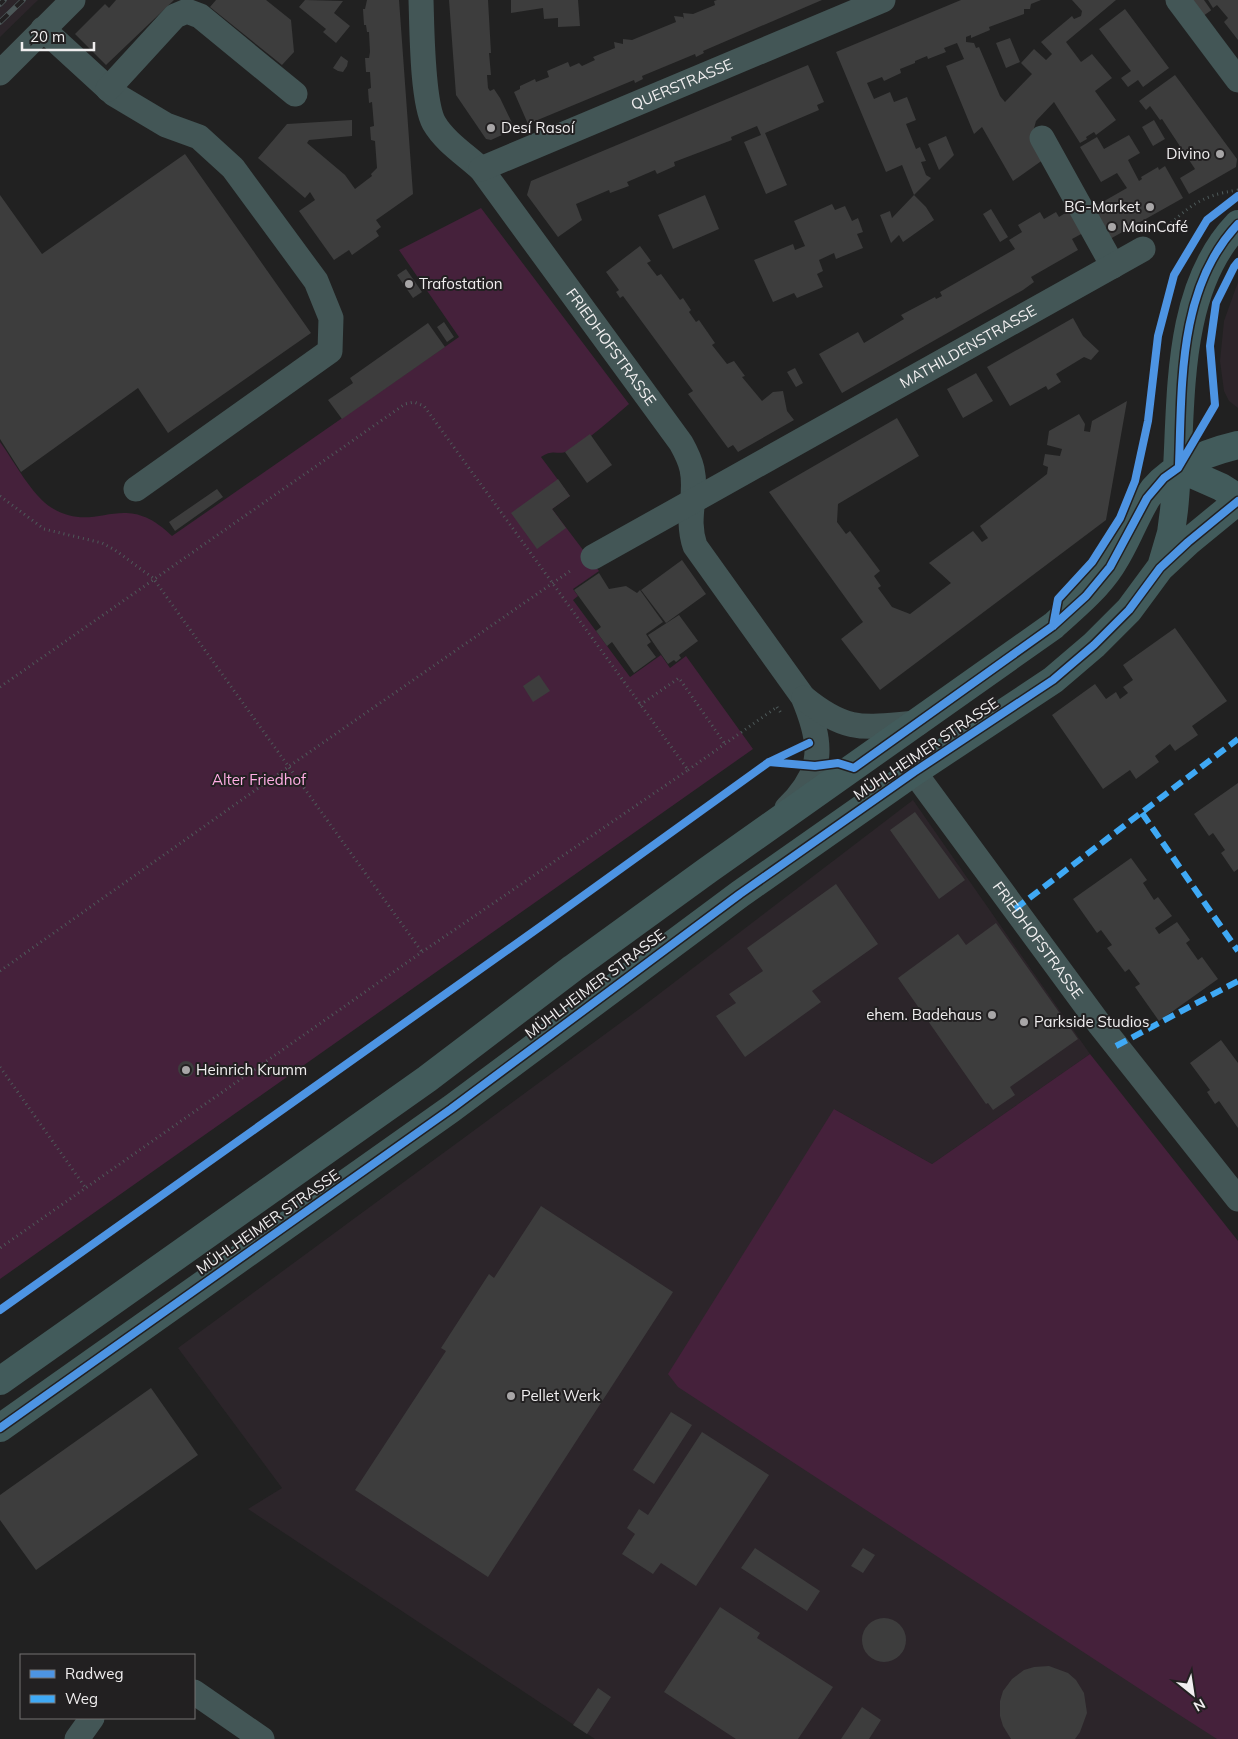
<svg xmlns="http://www.w3.org/2000/svg" width="1238" height="1739" viewBox="0 0 1238 1739" font-family="Mulish,sans-serif">
<style>
.built{fill:#2c252a}
.green{fill:#45213b}
.building{fill:#3d3d3d}
.lines{fill:none;stroke-linecap:round;stroke-linejoin:round}
.minor-tunnel{stroke:#404040;stroke-width:25;stroke-dasharray:25 12;stroke-linecap:butt}
.path{stroke:#4e5a5a;stroke-width:3;stroke-dasharray:1 4;stroke-linecap:butt}
.minor{stroke:#435656;stroke-width:25}
.major{stroke:#425b5b;stroke-width:28}
.rail-casing{stroke:#4c5758;stroke-width:5.5}
.rail{stroke:#222021;stroke-width:4;stroke-dasharray:11;stroke-linecap:butt}
.quiet{stroke:#3fa9f5;stroke-width:6;stroke-dasharray:12 6;stroke-linecap:butt}
.cycleway-casing{stroke:#222021;stroke-width:11}
.cycleway{stroke:#4d94e3;stroke-width:8}
.poi-dot{fill:#a8a6a7;stroke:#222021;stroke-width:2}
.labels{text-anchor:middle;stroke-width:4;stroke-linejoin:round;paint-order:stroke}
.street-label{font-size:15px;fill:#f0eeef;stroke:#222021}
.poi-label{font-size:15px;fill:#f0eeef;stroke:#222021;text-anchor:start}
.park-label{font-size:15px;fill:#ffaee4;stroke:#222021}
</style>
<rect width="100%" height="100%" fill="#212121"/>
<path class="built" d="M0,0H38L0,37Z
M1238,282V408L1229,401L1224,391L1220,361L1224,321Z
M913,800L1090,1054L932,1164L834,1109L1218,1739H595L248,1509L282,1488L178,1348L642,1007Z"/>
<path class="green" d="M481,208L629,404C610,420 588,441 567,451C558,456 554,448 541,457L570,496L552,509L599,571L573,589L578,596L573,600L630,677L661,655L670,668L686,656L753,749L0,1279V442C14,461 32,496 52,508C98,536 122,487 172,536L459,337L399,250Z
M1090,1054L1238,1241V1739H1217L1178,1714L678,1387L668,1374L834,1109L932,1164Z"/>
<path class="building" d="M116,0H174L106,65L75,34L105,4L109,8Z
M216,0H266L291,20L294,52L282,65L210,7Z
M305,0L343,1L334,13L350,26L336,43L323,32L326,29L299,7Z
M367,0H399L413,194L376,220L381,227L376,231L379,236L352,255L349,250L334,260L299,211L315,200L310,192L305,198L258,158L287,124L352,120V136L309,140L307,143L345,175L355,189L372,176L371,174L377,168L375,141L371,140L370,127L374,126L372,102L369,103L368,89L371,88L370,72H366L365,58H369L370,52L369,32H367L366,25H364L363,9H365Z
M449,0H488L491,53H489L491,75H487L488,88L490,91L494,89L500,98L515,129L491,140L486,139L456,95Z
M511,0H578L580,26L558,27V18L544,19L543,8L511,13Z
M717,0H822L703,51L704,53L696,57L695,54L642,76L643,79L635,83L634,80L528,124L514,92L520,89V86L535,79L536,82L549,77L547,71L568,62L570,67L579,63L582,66L595,60L593,57L615,48L614,42L623,44V39L632,40L676,22L674,16L683,17L684,19L683,13L693,14L715,5L714,1Z
M961,0H1041L1031,4L1030,9H1024V14L989,27L990,30L971,38V35L966,37V42L974,43L976,48L979,47L1000,96L1005,102L1032,74L1021,63L1034,49L1046,60L1052,54L1041,42L1072,16L1074,19L1081,16L1082,11L1072,0H1116L1066,42L1081,62L1092,54L1112,78L1095,91L1116,120L1096,135L1094,132L1086,137L1087,139L1080,143L1054,102L1036,121L1033,132L1047,157L1013,181L982,127L974,134L946,66L964,59L957,43L944,48L946,52L928,59L927,56L915,61V63L900,69L901,73L884,81L882,77L867,83L874,99L890,92L894,102L907,97L916,120L906,124L916,149L920,147L926,161L921,162L926,175L931,178L914,195L902,165L886,172L836,52Z
M1208,0H1238V40L1224,22L1228,18L1217,5L1213,8Z
M1125,9L1169,68L1143,87L1138,80L1128,87L1121,78L1131,71L1099,29Z
M1010,38L1020,62L1006,68L996,43Z
M341,56L348,61L347,66L343,72L338,71L333,68Z
M808,65L824,102L817,105L819,110L765,133L787,185L766,194L744,142L761,135L757,126L731,137L732,140L674,162L675,166L657,174L655,170L627,182L629,186L610,193L609,190L576,204L582,220L558,237L527,195L531,181Z
M1175,75L1237,159L1236,167L1189,194L1180,178L1195,169L1162,119L1160,120L1150,106L1146,110L1139,101Z
M1154,120L1165,139L1153,146L1142,127Z
M1129,135L1140,153L1128,160L1139,181L1142,179L1141,177L1158,167L1159,170L1165,166L1183,198L1110,239L1092,208L1127,188L1117,173L1101,182L1080,147L1097,137L1104,149Z
M946,136L954,155L939,170L928,144Z
M185,154L311,333L168,433L138,388L21,472L0,439V195L42,254Z
M705,195L719,229L673,249L658,215Z
M914,195L926,207L934,220L903,242L899,235L891,243L880,215L890,211L892,218Z
M832,204L835,210L845,206L852,221L858,218L863,232L857,234L863,248L836,259L834,253L819,260L823,271L817,274L823,287L797,298L794,293L773,302L754,260L793,244L795,250L805,246L794,221Z
M991,209L1008,237L1000,242L983,214Z
M1070,210L1083,233L1072,239L1078,250L1031,277L1034,282L1023,290L842,393L819,354L858,332L864,343L904,319L901,315L935,297L936,299L942,296L940,292L1015,249L1009,240L1022,232L1018,225L1040,212L1044,219L1056,212L1059,217Z
M640,246L651,261L647,263L657,276L661,274L680,300L683,298L691,310L689,312L696,322L699,320L715,343L712,345L727,364L734,361L745,376L742,377L762,401L773,392L783,391L787,411L794,420L738,452L733,445L728,448L688,394L693,391L623,296L620,298L616,292L619,290L606,272Z
M406,269L422,292L413,298L397,275Z
M1073,318L1083,336L1099,351L1091,360L1084,357L1056,374L1061,382L1048,390L1046,386L1010,406L987,367Z
M444,322L454,337L447,342L437,327Z
M428,323L445,347L342,419L328,400L353,383L350,378Z
M795,368L803,383L796,387L787,372Z
M976,373L993,401L963,418L947,389Z
M1127,401L1106,520L880,690L841,639L863,622L769,492L897,418L919,456L838,504L837,522L846,534L850,531L880,571L874,576L881,586L878,588L892,607L910,614L951,583L929,563L973,531L982,542L988,538L980,526L1047,474L1048,467L1043,465L1045,454L1060,456L1062,449L1047,445L1049,431L1079,414L1085,424L1084,431L1090,432L1092,421Z
M590,434L612,465L587,483L565,452Z
M558,479L570,496L552,509L566,528L537,549L511,513Z
M217,489L223,497L175,531L169,522Z
M682,560L706,594L666,623L641,590Z
M599,573L609,589L626,586L637,593L640,590L663,622L646,634L651,642L647,645L656,657L634,673L612,642L607,646L596,631L601,627L574,590Z
M679,615L698,641L679,655L681,658L676,662L674,660L668,664L648,635Z
M1175,628L1227,701L1192,726L1198,735L1175,751L1170,744L1155,756L1159,762L1136,779L1130,770L1103,789L1052,715L1095,684L1106,699L1116,692L1120,699L1128,693L1123,687L1133,680L1123,665Z
M539,675L550,691L533,702L523,686Z
M1238,783V869L1234,872L1221,853L1225,850L1213,833L1209,836L1194,814Z
M915,812L965,880L939,899L890,830Z
M1131,858L1147,880L1143,883L1154,900L1158,897L1172,916L1155,928L1159,934L1177,922L1190,940L1186,943L1198,960L1202,957L1218,979L1159,1021L1135,987L1140,984L1129,969L1125,972L1107,948L1112,945L1101,930L1097,933L1073,899Z
M836,884L878,944L812,991L821,1002L745,1057L716,1016L736,1003L729,994L763,971L747,948Z
M996,923L1078,1039L1010,1087L1015,1095L993,1110L988,1103L986,1104L898,978L958,934L966,945Z
M1221,1040L1238,1063V1128L1219,1101L1215,1104L1207,1092L1210,1090L1190,1063Z
M178 1069a8 8 0 1 1 16 0a8 8 0 1 1-16 0Z
M541,1206L673,1292L488,1577L355,1490L446,1351L441,1348L489,1274L494,1278Z
M151,1388L198,1455L36,1570L0,1520V1495Z
M671,1412L692,1425L654,1484L633,1470Z
M702,1432L769,1475L696,1586L661,1563L653,1574L622,1554L635,1534L627,1528L639,1509L648,1515Z
M755,1548L820,1591L807,1611L741,1568Z
M863,1548L875,1555L863,1573L851,1566Z
M720,1607L760,1633L757,1638L833,1687L798,1739H736L664,1692Z
M862 1640a22 22 0 1 1 44 0a22 22 0 1 1-44 0Z
M1049,1666L1068,1673L1076,1680L1084,1693L1087,1713L1080,1732L1075,1739H1011L1003,1726L1000,1716V1701L1003,1691L1012,1679L1024,1670L1034,1667Z
M598,1688L611,1697L587,1734L573,1725Z
M862,1707L881,1720L869,1739H841Z"/>
<g class="lines">
<path class="minor-tunnel" d="M1187,12L1204,0"/>
<path class="path" d="M1160,233C1189,207 1198,196 1238,190
M0,496L44,529L102,543L115,550L153,578L422,952
M0,687L405,404L414,402L424,406L688,770L422,952L0,1248
M640,705L679,678L725,744
M777,707L781,713
M688,770L777,707
M0,971L288,767L573,569
M0,1067L85,1187"/>
<g class="minor">
<path id="s1" d="M421,0C422,28 422,101 434,123C445,142 466,155 481,169L681,443C686,452 690,460 692,469C698,497 685,516 695,546L803,697C822,742 826,771 787,808"/>
<path d="M1178,0L1238,80"/>
<path d="M43,29L114,94L166,125L199,137L233,168L316,281L331,318L330,351L136,489"/>
<path d="M0,73L73,0"/>
<path d="M108,89L175,16L187,11L200,16L295,94"/>
<path d="M1042,138L1113,266"/>
<path id="s2" d="M481,169L883,0"/>
<path id="s3" d="M593,557L1143,249"/>
<path d="M804,698C848,734 865,727 918,723"/>
<path id="s4" d="M914,772L1100,1025L1238,1199"/>
<path d="M194,1692L262,1739"/>
<path d="M77,1739L92,1718"/>
</g>
<path class="major" d="M1178,468L1221,487L1238,498
M1161,567L1171,533L1174,510C1184,418 1169,296 1238,224
M0,1381L427,1079L573,968L708,870L1053,626C1074,607 1096,589 1111,566C1126,544 1134,519 1147,498C1167,467 1204,453 1238,445
M0,1428L451,1109L740,894L914,772L1053,680L1094,645L1129,610L1160,568L1188,542L1238,501"/>
<g class="rail-casing">
<path id="rail" d="M0,4L4,0
M0,22L23,0"/>
</g>
<use href="#rail" class="rail"/>
<path class="quiet" d="M1142,813L1238,951
M1015,909L1238,739
M1116,1046L1238,981"/>
<g class="cycleway-casing">
<path id="cycleway" d="M1179,465C1182,384 1178,287 1238,224
M1053,626L1058,599L1092,562L1120,518L1135,481L1148,421L1158,336L1174,275L1207,220L1238,196
M769,762L815,766L838,763L854,768L1053,626L1086,596L1110,567L1147,498L1164,478L1178,468L1215,405L1210,346L1216,303L1234,267L1238,262
M0,1310L544,924L769,762L809,743
M0,1428L451,1109L740,894L914,772L1053,680L1094,645L1129,610L1160,568L1188,542L1238,501"/>
</g>
<use href="#cycleway" class="cycleway"/>
</g>
<g class="poi-dot">
<circle cx="491" cy="128" r="5"/>
<circle cx="1220" cy="154" r="5"/>
<circle cx="1150" cy="207" r="5"/>
<circle cx="1112" cy="227" r="5"/>
<circle cx="409" cy="284" r="5"/>
<circle cx="992" cy="1015" r="5"/>
<circle cx="1024" cy="1022" r="5"/>
<circle cx="186" cy="1070" r="5"/>
<circle cx="511" cy="1396" r="5"/>
</g>
<g class="labels">
<g class="street-label">
<text dy="5" stroke="none"><textPath href="#s2" startOffset="218">QUERSTRASSE</textPath></text>
<text dy="5" stroke="none"><textPath href="#s1" startOffset="411">FRIEDHOFSTRASSE</textPath></text>
<text dy="5" stroke="none"><textPath href="#s3" startOffset="430">MATHILDENSTRASSE</textPath></text>
<text transform="translate(926 749) rotate(-34)" y="5">MÜHLHEIMER STRASSE</text>
<text dy="5" stroke="none"><textPath href="#s4" startOffset="209">FRIEDHOFSTRASSE</textPath></text>
<text transform="translate(595 984) rotate(-37)" y="5">MÜHLHEIMER STRASSE</text>
<text transform="translate(268 1222) rotate(-35)" y="5">MÜHLHEIMER STRASSE</text>
</g>
<g class="poi-label">
<text x="501" y="133">Desí Rasoí</text>
<text x="1210" y="159" text-anchor="end">Divino</text>
<text x="1140" y="212" text-anchor="end">BG-Market</text>
<text x="1122" y="232">MainCafé</text>
<text x="419" y="289">Trafostation</text>
<text x="982" y="1020" text-anchor="end">ehem. Badehaus</text>
<text x="1034" y="1027">Parkside Studios</text>
<text x="196" y="1075">Heinrich Krumm</text>
<text x="521" y="1401">Pellet Werk</text>
</g>
<g class="park-label">
<text x="259" y="785">Alter Friedhof</text>
</g>
</g>
<rect x="20" y="1654" width="175" height="65" fill="#222021" stroke="#747273"/>
<rect x="30" y="1670" width="25" height="8" fill="#4d94e3" stroke="#747273"/>
<text x="65" y="1679" font-size="15" fill="#f0eeef">Radweg</text>
<rect x="30" y="1695" width="25" height="8" fill="#3fa9f5" stroke="#747273"/>
<text x="65" y="1704" font-size="15" fill="#f0eeef">Weg</text>
<g transform="translate(1193 1694) rotate(150)" stroke="#222021" stroke-width="4" paint-order="stroke">
<path d="M0-4L9 19L0 12L-9 19Z" fill="#f0eeef"/>
<text y="-8" font-size="14" font-weight="bold" text-anchor="middle" fill="#f0eeef">N</text>
</g>
<path d="M22 42v8h72v-8" fill="none" stroke="#f0eeef" stroke-width="2.5"/>
<text x="30" y="42" font-size="15" fill="#f0eeef" stroke="#222021" stroke-width="4" paint-order="stroke">20 m</text>
</svg>
